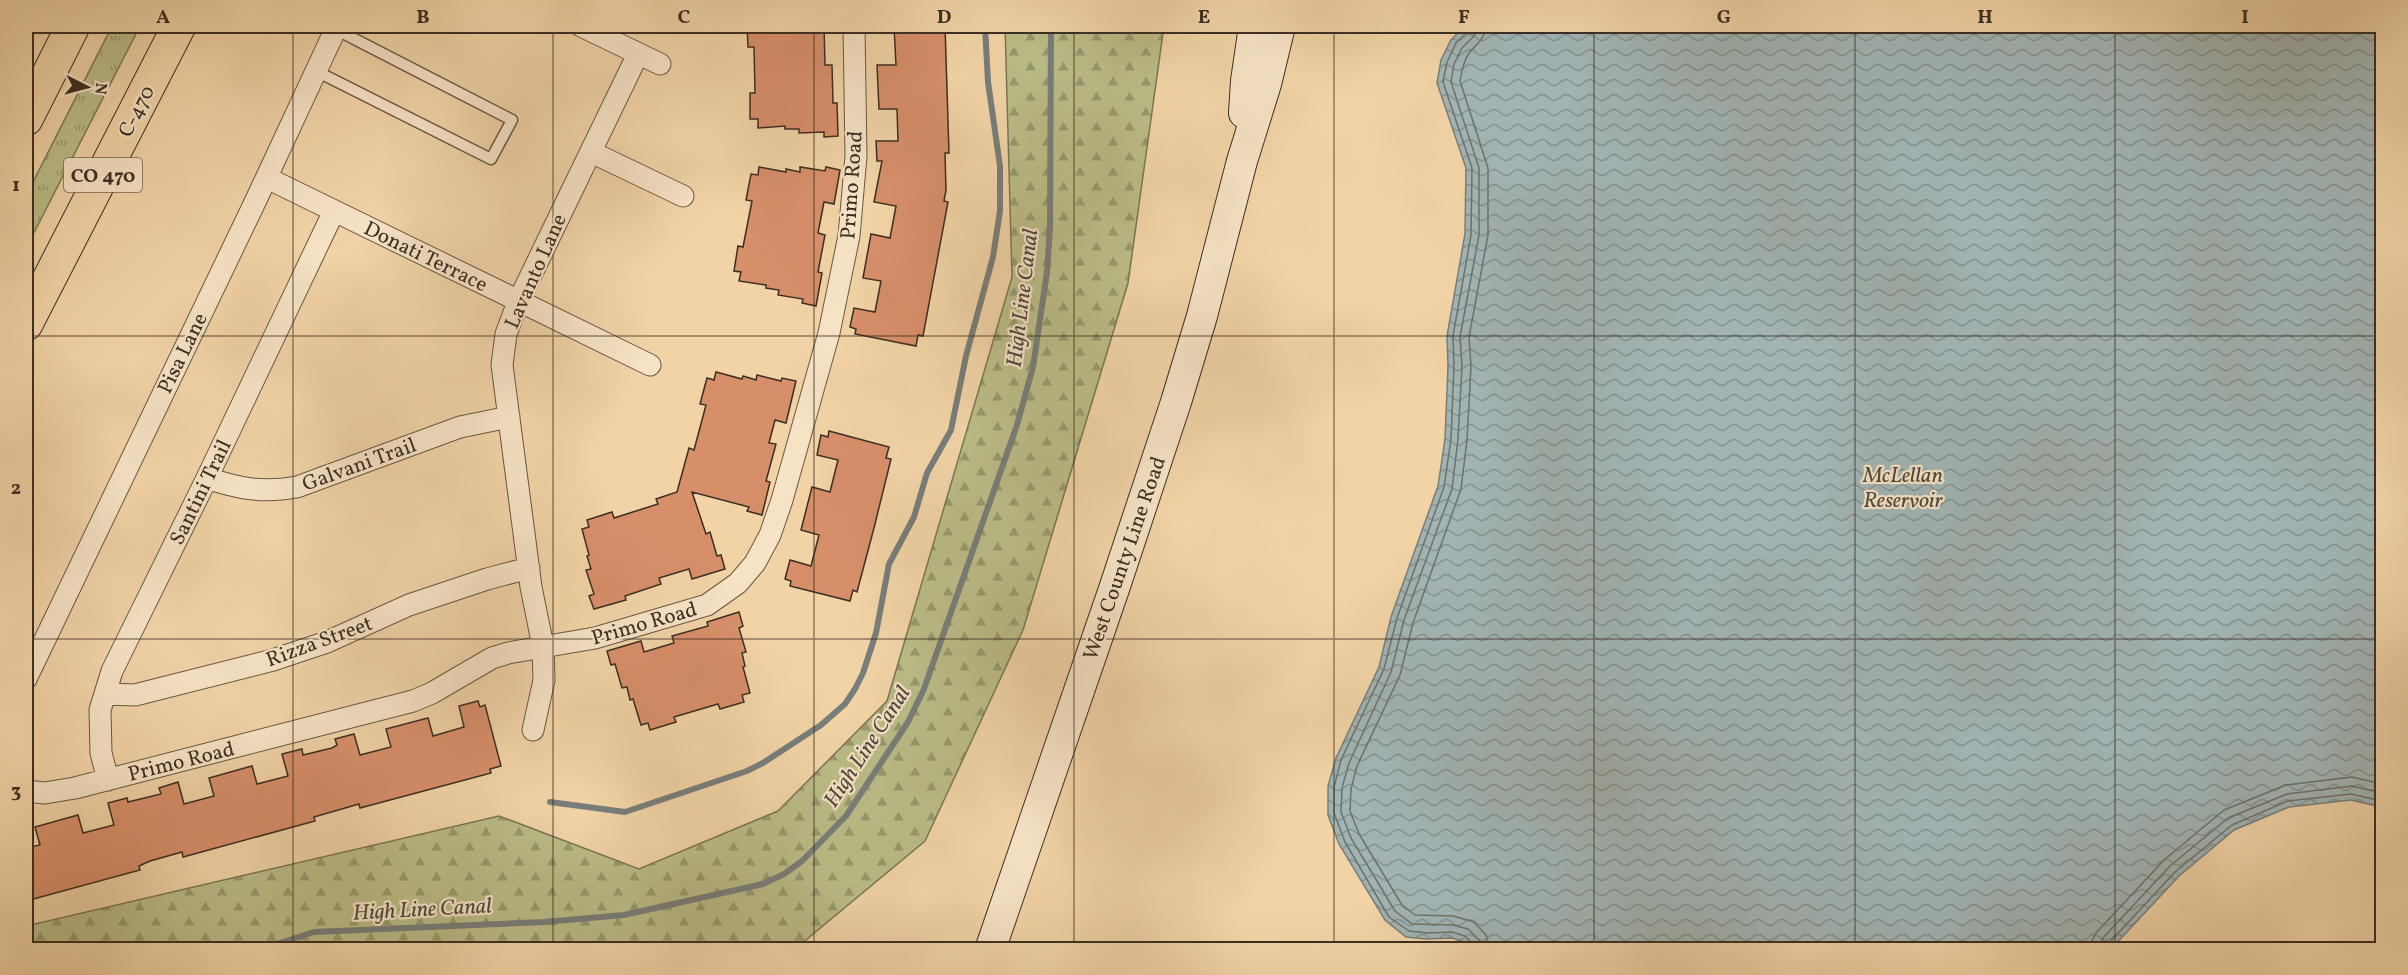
<svg xmlns="http://www.w3.org/2000/svg" width="2408" height="975" viewBox="0 0 2408 975" font-family="Vollkorn,serif">
<style>
.grass{fill:url(#grass-tufts);stroke:#7a7555;stroke-width:1.5}
.forest{fill:url(#forest-firs);stroke:#7a7555;stroke-width:1.5}
.water{fill:url(#water-waves);stroke:#787e7a;stroke-width:1.5}
.lines{fill:none;stroke-linecap:round;stroke-linejoin:round}
.shore{stroke:#6e716c;stroke-width:1.5}
.stream{stroke:#787e7a;stroke-width:6}
.building{fill:#d78f6a;stroke:#3b2e23;stroke-width:1.5}
.lane-casing{stroke:#685744;stroke-width:13}
.street-casing{stroke:#685744;stroke-width:23}
.secondary-casing{stroke:#3b2e23;stroke-width:32}
.highway-casing{stroke:#3b2e23;stroke-width:35}
.lane{stroke:#f6e2c5;stroke-width:10}
.street{stroke:#f6e2c5;stroke-width:21}
.secondary{stroke:#f6e2c5;stroke-width:30}
.highway{stroke:#f1d3a6;stroke-width:33}
.grid{fill:none;stroke:#3b2e23;stroke-width:1.5;stroke-opacity:0.55}
.labels{text-anchor:middle;stroke-width:4.5;stroke-linejoin:round;paint-order:stroke}
.shield{fill:#f6e2c5;stroke:#736454;stroke-width:1.5}
.shield-label{font-size:20px;font-weight:bold;fill:#3b2e23}
.street-label{font-size:21px;fill:#3b2e23;stroke:#f6e2c5}
.water-label{font-size:22px;font-style:italic;fill:#4f4940;stroke:#f6e2c5}
.neatline{fill:none;stroke:#3b2e23;stroke-width:2}
.grid-label{font-size:20px;text-anchor:middle;font-weight:bold;fill:#3b2e23}
</style>
<defs>
<pattern id="grass-tufts" width="24" height="20" patternUnits="userSpaceOnUse" patternTransform="scale(1.5)"><rect width="24" height="20" fill="#babc87"/><path d="M3 7l-1-3M5 7V3M7 7l1-3M15 17l-1-3M17 17v-4M19 17l1-3" fill="none" stroke="#98996e"/></pattern>
<pattern id="forest-firs" width="22" height="20" patternUnits="userSpaceOnUse" patternTransform="scale(1.5)"><rect width="22" height="20" fill="#babc87"/><path d="M5 1l3.5 6h-7zM16 11l3.5 6h-7z" fill="#98996e"/></pattern>
<pattern id="water-waves" width="16" height="10" patternUnits="userSpaceOnUse" patternTransform="scale(1.5)"><rect width="16" height="10" fill="#a1b4b4"/><path d="M0 5q4-4 8 0t8 0" fill="none" stroke="#849392"/></pattern>
</defs>
<rect width="100%" height="100%" fill="#f1d3a6"/>
<filter id="stains"><feTurbulence type="fractalNoise" baseFrequency=".00333" numOctaves="4"/><feColorMatrix values="0 0 0 0 .2 0 0 0 0 .09 0 0 0 0 .02 0 0 0 .5 -.17"/></filter>
<radialGradient id="worn" r=".72"><stop offset=".6" stop-color="#630" stop-opacity="0"/><stop offset="1" stop-color="#630" stop-opacity=".3"/></radialGradient>
<path class="grass" d="M112,26H140L26,248V196Z"/>
<path class="forest" d="M1005,26H1164L1128,283L1023,630L925,841L795,949H26V926L499,816L639,869L778,811L887,701L1012,277Z"/>
<path class="water" d="M1465,26H2382V807L2351,800L2289,807L2234,830L2179,876L2111,949L1469,950L1464,942L1452,938L1426,939L1406,937L1385,920L1339,844L1328,815V786L1336,758L1379,667L1391,617L1438,486L1445,439L1448,366L1447,336L1465,234L1466,168L1437,83L1441,60L1451,40Z"/>
<g class="lines">
<path class="shore" d="M1469,26L1468,31L1456,43L1447,62L1443,82L1472,168L1471,235L1453,336L1454,366L1451,439L1444,487L1397,618L1384,669L1341,760L1334,787V813L1345,842L1389,917L1409,931L1427,933L1452,932L1465,936L1473,944L1474,950
M1477,26L1475,35L1462,48L1454,64L1451,82L1479,168V235L1460,337L1462,366L1458,439L1452,489L1404,620L1391,672L1349,763L1342,788L1341,812L1351,838L1395,911L1412,924L1453,925L1468,929L1479,940L1481,950
M1486,26C1485,40 1477,43 1469,53C1463,62 1462,71 1460,81L1488,168V235L1469,337L1471,366L1467,440L1461,489L1413,623L1400,675L1357,766L1351,789L1350,811L1359,834L1402,905L1415,915L1453,916L1474,922L1486,935L1490,950
M2091,950L2092,941L2096,933L2164,860L2224,810L2286,785L2352,777L2382,784
M2100,950L2103,938L2170,866L2228,818L2287,794L2352,786L2382,793
M2107,950L2109,943L2175,872L2232,825L2288,801L2351,794L2382,801"/>
<path class="stream" d="M550,802L625,812L747,771L763,763L821,725L845,704L855,689L863,673L876,633L889,564L914,517L927,473L951,430L966,356L993,257L1000,211V166L988,82L985,26
M258,950L314,932L544,922L624,915L763,884L784,874L802,861L846,816L908,722L924,689L1017,425L1033,367L1047,272L1050,227L1051,26"/>
</g>
<path class="building" d="M747,26H824L825,65H832L833,103H837L838,136L824,137V132L799,133V129H785V126L758,128V119H750V93H755L754,47H748Z
M894,26H945L949,153H945L946,190L944,201L948,202L923,336L918,335L916,346L855,334L856,329L850,327L854,308L875,312L881,281L863,278L871,234L890,238L896,206L874,202L882,161H877L876,141H898L897,109H879L877,65H896Z
M759,167L786,172V169L800,172V167L825,171L826,167L840,170L834,204L824,202L818,233L825,235L818,272L822,273L816,306L802,303L803,299L778,295L779,290L766,288V285L739,281L741,272L734,271L738,246L743,247L752,201L746,200L751,174L758,175Z
M716,372L742,379L743,376L756,380L757,375L781,381L782,378L796,381L786,423L775,420L769,443L776,444L766,481L770,482L762,515L747,511L749,507L692,492L706,534L710,532L717,556L721,555L725,569L692,579L689,569L659,578L661,584L625,596L626,600L594,609L589,596L594,594L586,570L591,569L587,556L589,555L582,529L589,527L587,520L612,512L614,518L658,504L656,499L677,492L689,448L694,450L706,405L700,404L707,378L714,380Z
M829,431L889,447L886,458L891,459L874,528L857,592L853,590L850,601L790,586L791,581L785,579L790,560L811,566L819,535L801,530L812,487L830,492L838,460L817,455L821,435L828,437Z
M739,612L743,626L739,628L746,652L742,653L745,666L743,667L750,693L742,695L744,702L720,709L718,704L674,717L676,722L650,730L648,723L641,725L633,699L630,700L627,687L622,688L615,664L611,665L607,651L641,641L644,652L674,643L672,636L708,626L707,622Z
M478,701L480,707L485,705L501,766L490,769L491,773L360,808L359,804L314,817L315,821L183,857L182,852L150,861L139,866L140,870L26,901V848L40,845L35,827L78,815L83,833L114,825L108,803L127,798L128,802L161,794L159,788L178,782L184,804L214,796L209,778L252,766L257,784L288,776L282,754L302,749L303,755L332,748L337,745L335,739L354,734L360,755L391,747L386,729L428,718L433,736L464,727L459,706Z"/>
<g class="lines">
<g class="lane-casing">
<path id="lane" d="M316,71L491,159L512,120L335,29"/>
</g>
<g class="street-casing">
<path id="street" d="M581,26L660,64
M591,152L683,196
M267,178L650,365
M207,478C240,489 262,493 297,487L460,427L509,417
M26,679L256,200L337,26
M105,694L135,695L273,660L327,642L409,605L487,579L529,568
M533,730L544,680L543,646L531,587L502,365L506,334L518,302L638,54
M108,780L101,753L100,710L112,671L207,478L334,211
M26,791L45,793L75,788L413,701L432,693L492,658L508,653L595,638L707,605L738,583L755,563L770,535L782,500L829,333L849,236L856,156L854,26"/>
</g>
<g class="secondary-casing">
<path id="secondary" d="M1244,113L1246,81L1254,26
M990,950L1115,586L1176,402L1202,316L1242,161L1266,84L1280,26"/>
</g>
<g class="highway-casing">
<path id="highway" d="M26,119L73,26
M26,324L179,26"/>
</g>
<use href="#lane" class="lane"/>
<use href="#street" class="street"/>
<use href="#secondary" class="secondary"/>
<use href="#highway" class="highway"/>
</g>
<path class="grid" d="M293,26V950M553,26V950M814,26V950M1074,26V950M1334,26V950M1594,26V950M1855,26V950M2115,26V950M26,336H2382M26,639H2382"/>
<g class="labels">
<rect class="shield" x="64" y="158" width="78" height="34" rx="4.5"/>
<g class="shield-label">
<text x="103" y="182">CO 470</text>
</g>
<g class="street-label">
<text transform="translate(136 111) rotate(-63)" y="7">C-470</text>
<text transform="translate(851 185) rotate(-86)" y="7">Primo Road</text>
<text transform="translate(426 256) rotate(26)" y="7">Donati Terrace</text>
<text transform="translate(535 271) rotate(-66)" y="7">Lavanto Lane</text>
<text transform="translate(182 353) rotate(-64)" y="7">Pisa Lane</text>
<text transform="translate(359 464) rotate(-20)" y="7">Galvani Trail</text>
<text transform="translate(200 492) rotate(-64)" y="7">Santini Trail</text>
<text transform="translate(1124 558) rotate(-71)" y="7">West County Line Road</text>
<text transform="translate(644 623) rotate(-16)" y="7">Primo Road</text>
<text transform="translate(319 641) rotate(-20)" y="7">Rizza Street</text>
<text transform="translate(181 761) rotate(-14)" y="7">Primo Road</text>
</g>
<g class="water-label">
<text transform="translate(1021 298) rotate(-83)" y="8">High Line Canal</text>
<text x="1903" y="482">McLellan<tspan x="1903" dy="25">Reservoir</tspan></text>
<text transform="translate(866 746) rotate(-57)" y="8">High Line Canal</text>
<text transform="translate(422 908) rotate(-3)" y="8">High Line Canal</text>
</g>
</g>
<rect width="2408" height="975" fill="none" stroke="#f1d3a6" stroke-width="66"/>
<g transform="translate(87 87) rotate(96)" stroke="#f6e2c5" stroke-width="4.5" paint-order="stroke">
<path d="M0-4.5L10 22L0 15L-10 22Z" fill="#3b2e23"/>
<text y="-9" font-size="16" font-weight="bold" text-anchor="middle" fill="#3b2e23">N</text>
</g>
<rect x="33" y="33" width="2342" height="909" class="neatline"/>
<g class="grid-label">
<text x="163" y="23">A</text>
<text x="423" y="23">B</text>
<text x="684" y="23">C</text>
<text x="944" y="23">D</text>
<text x="1204" y="23">E</text>
<text x="1464" y="23">F</text>
<text x="1724" y="23">G</text>
<text x="1985" y="23">H</text>
<text x="2245" y="23">I</text>
<text x="16" y="191">1</text>
<text x="16" y="494">2</text>
<text x="16" y="797">3</text>
</g>
<rect width="100%" height="100%" filter="url(#stains)"/>
<rect width="100%" height="100%" fill="url(#worn)"/>
</svg>
